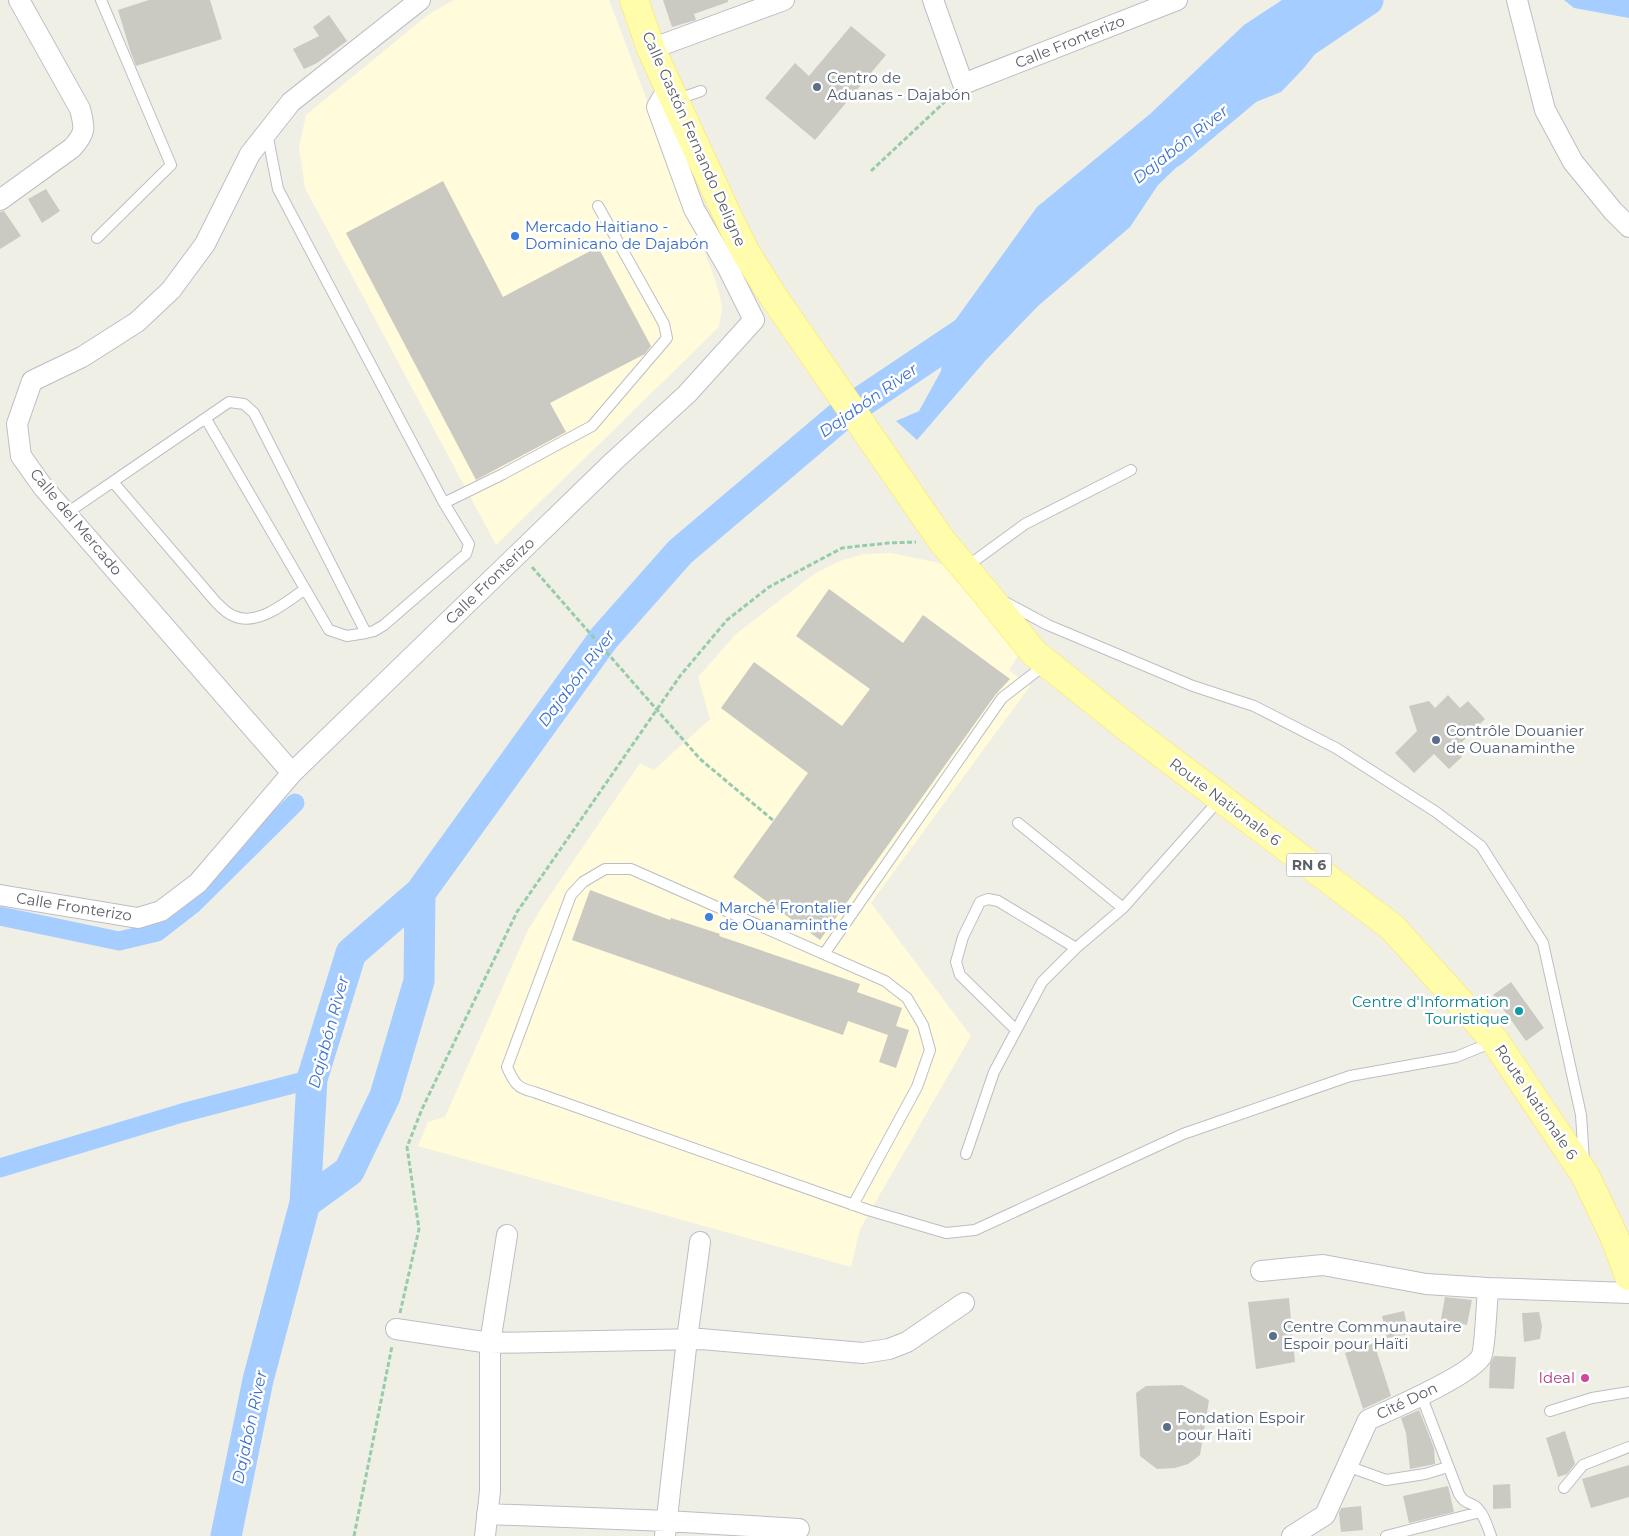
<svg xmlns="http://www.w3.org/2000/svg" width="1629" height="1536" viewBox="0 0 1629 1536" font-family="Montserrat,sans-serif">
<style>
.commercial{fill:#fffbdb}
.water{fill:#a6cdff}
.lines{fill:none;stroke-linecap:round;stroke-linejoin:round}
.canal{stroke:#a6cdff;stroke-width:19}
.river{stroke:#a6cdff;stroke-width:31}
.building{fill:#cbcac2}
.lane-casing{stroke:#bcbec5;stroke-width:12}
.street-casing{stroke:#bcbec5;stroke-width:22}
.primary-casing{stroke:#ffe44f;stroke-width:29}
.path{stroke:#96ccad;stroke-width:3;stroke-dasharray:5 2.5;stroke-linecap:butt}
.lane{stroke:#fff;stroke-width:10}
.street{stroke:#fff;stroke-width:20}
.primary{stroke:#fffcab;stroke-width:28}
.path-bridge{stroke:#96ccad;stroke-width:3;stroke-dasharray:5 2.5;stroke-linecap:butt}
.service-dot{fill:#5c6f8a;stroke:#fff;stroke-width:2}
.shop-dot{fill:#3f7fe0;stroke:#fff;stroke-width:2}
.culture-dot{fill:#0f9aa8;stroke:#fff;stroke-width:2}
.hotel-dot{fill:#d1479c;stroke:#fff;stroke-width:2}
.labels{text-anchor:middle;stroke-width:5;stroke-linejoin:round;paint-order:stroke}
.shield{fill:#fff;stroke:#8d9095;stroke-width:1}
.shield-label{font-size:14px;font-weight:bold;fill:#5c6067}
.street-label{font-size:15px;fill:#5c6067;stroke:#fff}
.service-label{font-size:15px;fill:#4e5e75;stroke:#fff;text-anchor:start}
.shop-label{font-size:15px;fill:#366cbe;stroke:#fff;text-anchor:start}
.culture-label{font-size:15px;fill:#0d838f;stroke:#fff;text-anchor:end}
.hotel-label{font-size:15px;fill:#b23c85;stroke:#fff;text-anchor:end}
.water-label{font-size:16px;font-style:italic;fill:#3b71d0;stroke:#fff}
</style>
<rect width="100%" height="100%" fill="#f0efe5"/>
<path class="commercial" d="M454,0H609L717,285L722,306L719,327L496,545L305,188L299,147L306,115L429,14Z
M891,553L944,564L1021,651L1009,670L1030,686L871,903L971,1036L860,1229L851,1267L418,1146L428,1122L445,1117L528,930L544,904L640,763L654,770L710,719L698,677L736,634L814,574L840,561L864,554Z"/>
<path class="water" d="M1282,0H1374L1340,11L1315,54L1304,68L1281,92L1256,102L1230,97L1206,120L1201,144L1158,185L1130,227L1038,306L986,360L917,440L896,421L919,411L941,371L946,333L1037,207L1150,114L1244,25Z
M1564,0H1629V18L1574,8Z"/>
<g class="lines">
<path class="canal" d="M0,916L119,941L157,932L193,904L295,803
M0,1168L182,1113L312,1079"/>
<path class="river" d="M1172,152L1298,47L1368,0
M305,1203L349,1171L385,1096L419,981L420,893
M226,1536L258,1380L305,1203L312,1079L351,953L420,893L604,638L680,552L843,414L979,323"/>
</g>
<path class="building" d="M149,0H210L222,39L136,66L130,50L118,10Z
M663,0H728V2L694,14L696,20L672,27Z
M329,15L347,41L317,63L304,69L293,49L319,36L313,27Z
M851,26L886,55L815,140L765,98L795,63L809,76Z
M443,181L503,297L598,247L651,346L645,354L550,403L566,432L476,480L346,233Z
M46,189L60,211L42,223L28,199Z
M4,211L21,236L0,249V212Z
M829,589L903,643L923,615L1010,679L996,694L820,940L733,877L808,773L721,708L754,662L842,726L870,689L796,636Z
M1448,695L1460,708L1468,701L1485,719L1455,749L1462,757L1449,769L1434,754L1414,773L1395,753L1417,731L1409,706L1429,701L1435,708Z
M590,890L670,920L671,918L720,934L719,936L860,984L857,992L902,1008L896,1026L909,1030L896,1068L879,1062L888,1035L848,1021L843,1035L572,940Z
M1511,982L1544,1028L1526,1041L1493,995Z
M1445,1297L1472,1300L1467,1325L1441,1319Z
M1289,1298L1295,1362L1256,1369L1248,1302Z
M1404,1311L1409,1334L1387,1338L1382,1316Z
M1539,1312L1542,1326L1540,1339L1524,1342L1522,1313Z
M1374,1343L1391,1396L1363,1409L1345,1353Z
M1494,1356L1516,1357L1514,1389L1489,1388L1490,1364Z
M1182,1385L1209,1400L1200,1455L1188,1464L1175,1468L1157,1469L1140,1456L1136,1393L1146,1386Z
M1419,1410L1434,1448L1435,1464L1410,1469L1406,1433L1401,1418Z
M1565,1431L1575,1464L1567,1474L1558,1477L1546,1438Z
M1629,1465V1497L1591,1508L1582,1479Z
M1510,1484L1511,1508L1493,1509V1485Z
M1448,1486L1454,1512L1409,1523L1403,1496Z
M1361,1506L1363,1530L1341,1532L1339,1513L1341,1508Z"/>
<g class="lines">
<g class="lane-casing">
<path id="lane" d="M675,100L701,91
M97,238L171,165L101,0
M206,419L329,630L347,636L366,633
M113,482L215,601C220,606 227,614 234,616C257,627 287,602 305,589
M444,503L503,474L592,426L667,338L664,324L598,206
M67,513L229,402L244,404L254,413L366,633L374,631L384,625L466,554L469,544L444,503L278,189L267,133
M966,567L1025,524L1131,470
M1005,602L1048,625L1193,686L1254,706L1336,748L1436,812L1481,846L1543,943L1581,1115L1584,1161
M1018,823L1123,908
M824,954L1002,698L1046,664
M1015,1029L960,975L956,962L963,937L980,902L988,899L998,901L1076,948
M966,1154L994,1072L1042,982L1076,948L1123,908L1220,799
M853,1205L917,1087L930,1050L923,1025L907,998L885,981L631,869H605L583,882L571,895L507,1067C514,1082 516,1088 534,1092L868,1210L946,1233L975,1230L1183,1134L1350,1076L1456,1057L1493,1042
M1421,1395L1459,1494C1465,1504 1467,1501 1475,1506C1484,1513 1487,1526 1491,1536
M1550,1411L1592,1398L1629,1392
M1347,1466L1386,1480L1425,1474L1448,1467
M1564,1488L1583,1465L1629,1447
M1386,1536L1480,1512"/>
</g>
<g class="street-casing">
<path id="street" d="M933,0L963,84L1177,0
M1517,0L1545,110L1573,162L1613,211L1629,227
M651,49L784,0
M0,200L72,148C86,133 85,128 80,109L19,0
M292,773L43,487L21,456L17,424L32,381L82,357L137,322L171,290L205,244L250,154L291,102L420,0
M0,895L138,918L161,911L198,883L292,773L614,461L687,394L754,320L728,268L694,209L657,107L669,87
M507,1235L490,1343L701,1339L863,1353L889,1349L907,1342L964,1303
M1261,1271L1323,1265L1426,1284L1488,1288L1629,1293
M396,1329L490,1343V1491L485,1536
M487,1514L667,1521L799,1529
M665,1536L687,1339L700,1242
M1292,1536L1325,1515L1368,1420C1392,1409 1469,1376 1481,1357C1485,1350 1487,1299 1488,1288"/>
</g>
<g class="primary-casing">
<path id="primary" d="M634,0L651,49L729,219L746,253L773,296L942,541L985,592L1034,653L1133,732L1392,927L1495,1041L1585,1175L1614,1236L1629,1276"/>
</g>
<path class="path" d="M871,171L951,96
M700,759L774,821
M400,1313L419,1229L407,1147L422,1109L517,912L680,676L727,620L769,587L842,548L888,543L916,542
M354,1536L392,1346"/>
<use href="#lane" class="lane"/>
<use href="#street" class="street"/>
<use href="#primary" class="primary"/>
<path class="path-bridge" d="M532,567L700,759"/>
</g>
<g class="service-dot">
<circle cx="817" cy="87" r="5"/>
<circle cx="1436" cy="740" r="5"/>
<circle cx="1273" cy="1336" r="5"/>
<circle cx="1167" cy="1427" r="5"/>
</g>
<g class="shop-dot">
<circle cx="515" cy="236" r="5"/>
<circle cx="709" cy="917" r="5"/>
</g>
<circle class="culture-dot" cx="1519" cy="1011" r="5"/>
<circle class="hotel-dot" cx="1585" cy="1378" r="5"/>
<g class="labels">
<rect class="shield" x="1286.5" y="853.5" width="45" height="23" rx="4"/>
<g class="shield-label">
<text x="1309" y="870">RN 6</text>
</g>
<g class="street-label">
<text transform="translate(1070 42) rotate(-22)" y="5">Calle Fronterizo</text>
<text transform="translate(694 139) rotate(66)" y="5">Calle Gastón Fernando Deligne</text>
<text transform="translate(76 522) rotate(50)" y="5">Calle del Mercado</text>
<text transform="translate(490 581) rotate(-44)" y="5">Calle Fronterizo</text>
<text transform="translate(1225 802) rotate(37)" y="5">Route Nationale 6</text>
<text transform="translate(74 907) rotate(9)" y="5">Calle Fronterizo</text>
<text transform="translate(1536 1102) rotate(56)" y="5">Route Nationale 6</text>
<text transform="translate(1407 1401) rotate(-26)" y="5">Cité Don</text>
</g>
<g class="service-label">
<text x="827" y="83">Centro de<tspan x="827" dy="17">Aduanas - Dajabón</tspan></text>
<text x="1446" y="736">Contrôle Douanier<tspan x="1446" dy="17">de Ouanaminthe</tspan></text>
<text x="1283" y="1332">Centre Communautaire<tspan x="1283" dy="17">Espoir pour Haïti</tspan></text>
<text x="1177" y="1423">Fondation Espoir<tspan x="1177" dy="17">pour Haïti</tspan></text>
</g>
<g class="shop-label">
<text x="525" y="232">Mercado Haitiano -<tspan x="525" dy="17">Dominicano de Dajabón</tspan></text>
<text x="719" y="913">Marché Frontalier<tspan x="719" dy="17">de Ouanaminthe</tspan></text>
</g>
<g class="culture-label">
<text x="1509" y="1007">Centre d'Information<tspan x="1509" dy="17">Touristique</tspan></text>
</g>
<g class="hotel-label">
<text x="1575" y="1383">Ideal</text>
</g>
<g class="water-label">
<text transform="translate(1180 144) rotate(-38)" y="6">Dajabón River</text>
<text transform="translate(868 400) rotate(-35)" y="6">Dajabón River</text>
<text transform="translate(576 678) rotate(-53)" y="6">Dajabón River</text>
<text transform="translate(328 1032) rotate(-75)" y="6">Dajabón River</text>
<text transform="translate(249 1427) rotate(-78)" y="6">Dajabón River</text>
</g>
</g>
</svg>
